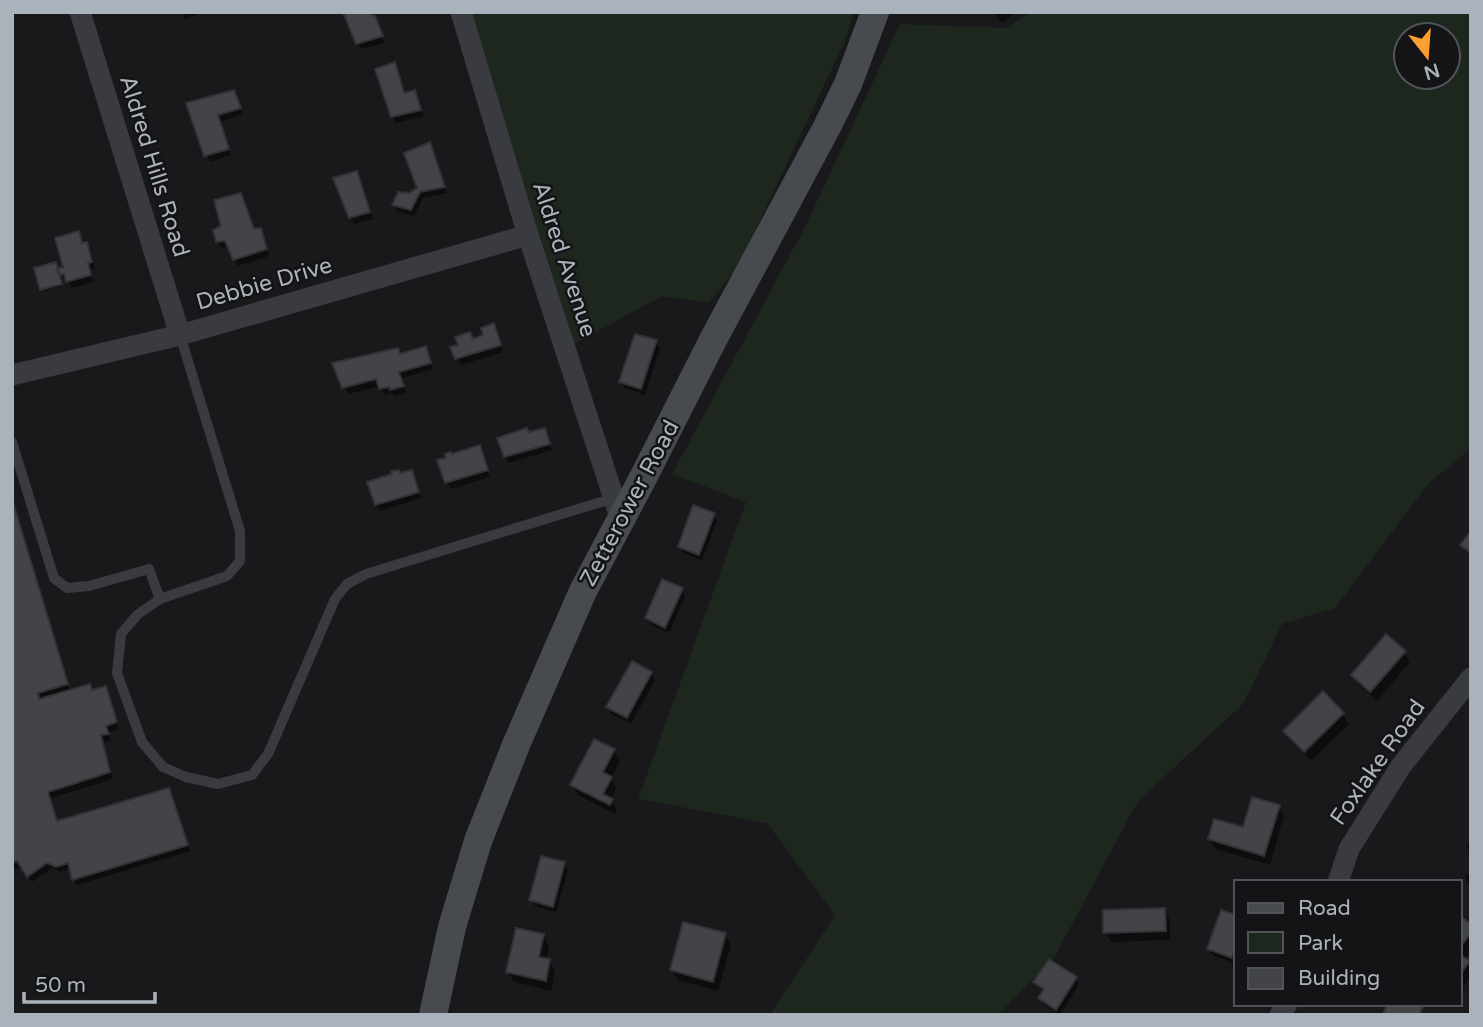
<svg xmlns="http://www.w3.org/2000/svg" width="1483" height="1027" viewBox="0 0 1483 1027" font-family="'Varela Round',sans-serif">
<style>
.green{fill:#1e271e;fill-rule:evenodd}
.shadow{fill:#0007}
.building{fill:#434448;stroke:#333337;stroke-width:2}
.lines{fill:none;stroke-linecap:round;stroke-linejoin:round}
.lane{stroke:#393b40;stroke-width:10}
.street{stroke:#393b40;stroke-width:21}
.secondary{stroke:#474b50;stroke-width:28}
.labels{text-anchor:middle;stroke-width:5;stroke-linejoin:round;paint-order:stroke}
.street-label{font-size:23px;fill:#aab2bb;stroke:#141416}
</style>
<rect width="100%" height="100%" fill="#19191b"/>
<path class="green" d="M470,12H854L845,41L738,267L709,303L662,296L572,345Z
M1031,12H1471V448L1429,483L1335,608L1282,624L1243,704L1138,801L1054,958L998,1015H770L835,915L767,823L638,799L746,502L672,474L805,227L900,24L1005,28ZM1406,35H1448V77H1406Z"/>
<path class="shadow" d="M181,12H200V14L185,19Z
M371,12L385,43L361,49L358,43Z
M993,12H1016L1002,23Z
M395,64L405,95L414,92L424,116L396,123L393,116Z
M234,92L243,114L220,122L231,155L210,162L188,104Z
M433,151L447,193L423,198L414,216L397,211L394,205L419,189Z
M356,173L373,219L354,224L350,217Z
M223,227L254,231L260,230L269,256L238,266L229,247L221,248L217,241Z
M78,233L83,245L86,244L90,250L95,269L90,270L94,282L72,288L59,271L62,286L43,291L42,289L57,270L65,268Z
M497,332L503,352L461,365L453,348Z
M656,342L660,348L645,395L624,388L621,381Z
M400,355H428L433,369L402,378L406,393L395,396L393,393L384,395L380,386L348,394L335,364Z
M544,430L552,450L509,463L505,456Z
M479,447L490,477L451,489L447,482L452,456Z
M411,472L421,498L380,511L376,504L400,475Z
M12,498L70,691L93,692L105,688L119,729L109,732L111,740L103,742L113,779L51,798L58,822L169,790L190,851L77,885L71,869L60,872L52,868L32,882L22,867L12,871Z
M713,515L717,521L702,560L683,553L680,546Z
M681,590L685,596L669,633L651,625L647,618Z
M1404,652L1410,662L1377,701L1359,685L1353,675Z
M651,673L655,680L631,724L612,714L608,707Z
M1343,714L1349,724L1311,761L1291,741L1285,731Z
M614,751L620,761L611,778L616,788L611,799L617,811L615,814L578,795L572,785Z
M1278,806L1284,816L1270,865L1215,849L1209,839L1244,829Z
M1471,840V854L1466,846Z
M564,864L568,870L556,912L535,906L531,900Z
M1471,871V887L1465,877Z
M1164,910L1170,920V940L1111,942L1105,932Z
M1222,912L1236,917L1235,964L1213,955L1209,949Z
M1460,918L1471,926V950L1464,960L1471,967V977L1464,986L1460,984Z
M725,935L731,945L718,991L678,980L672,970Z
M543,936L549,946L546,960L549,961L555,971L551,991L514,982L508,972Z
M1075,978L1079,984L1060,1015L1044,1005L1040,998L1044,992L1035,982Z"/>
<path class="building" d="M343,12H371L372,16H375L383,36L356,44Z
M395,62L404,93L415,90L421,110L391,117L375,69Z
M234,90L241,108L218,115L229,149L204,156L186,103Z
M430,142L445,187L420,192L411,210L392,205L398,192L409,193L417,188L404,153Z
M357,171L370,212L349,218L333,178Z
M241,193L254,229L261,228L267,249L233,260L225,241L216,242L213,230L221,226L214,200Z
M79,231L82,243L87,242L92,262L88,263L91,275L66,282L64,274L59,275L57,269L63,267L55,238Z
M56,262L62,284L40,290L34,268Z
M494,323L501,345L455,359L450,347L458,345L455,337L470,332L473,339L483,335L481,328Z
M635,334L657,340L641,389L619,382Z
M426,346L431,363L399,372L404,386L390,390L389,387L379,389L376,379L342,388L332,363L398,348L400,354Z
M527,428L529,432L545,428L550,444L504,457L497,438Z
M480,445L488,470L445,483L437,460L446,458L445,454L451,452L452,454Z
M399,470L400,473L412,470L419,492L375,505L367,482L392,474L391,471Z
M12,499L68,684L38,693L39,699L90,684L92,690L106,686L117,722L106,726L109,734L101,735L110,772L48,792L57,821L169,788L188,845L72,880L68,863L56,867L47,863L27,877L17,861L12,863Z
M693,505L715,513L699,555L678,547Z
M1471,531V553L1460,545Z
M662,579L683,588L665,628L645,618Z
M1386,634L1406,651L1370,692L1351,675Z
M632,661L652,672L627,718L606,707Z
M1323,691L1344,713L1304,752L1283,731Z
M594,739L615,749L603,772L612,777L603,794L613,799L610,805L570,785Z
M1252,797L1280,805L1264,856L1208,839L1214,819L1243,827Z
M541,856L565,862L553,907L529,900Z
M1165,908L1166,931L1103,933V910Z
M1221,910L1236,915V945L1232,958L1207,949Z
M1460,916L1471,924V933L1460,947Z
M683,922L726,933L713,982L670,970Z
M516,928L544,934L539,957L550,959L546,981L506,972Z
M1460,955L1470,961L1460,974Z
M1049,959L1077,977L1056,1010L1038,998L1044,989L1033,982Z
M1388,1004H1419L1423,1007L1419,1015H1382Z"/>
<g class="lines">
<path class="lane" d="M180,335L240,531V561L227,576L160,599L137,615L121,634L117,673L142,742L163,767L186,777L218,784L252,775L268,754L335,599L347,584L366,574L614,498
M12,442L54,578L67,588L89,586L149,569L160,599"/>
<path class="street" d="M80,12L180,335
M461,12L528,235L621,520
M12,375L180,335L528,235
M1338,882L1349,849L1401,766L1471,678
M1280,1015L1287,1004"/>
<path class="secondary" d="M433,1015L452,927L478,841L516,745L583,591L644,476L714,338L828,125L848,84L875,12"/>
</g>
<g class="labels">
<g class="street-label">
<text transform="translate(155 166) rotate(73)" y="8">Aldred Hills Road</text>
<text transform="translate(565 259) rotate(72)" y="8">Aldred Avenue</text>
<text transform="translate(264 283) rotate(-16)" y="8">Debbie Drive</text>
<text transform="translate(629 503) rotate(-62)" y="8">Zetterower Road</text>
<text transform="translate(1377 762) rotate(-55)" y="8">Foxlake Road</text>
</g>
</g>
<rect width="1483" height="1027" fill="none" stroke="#aab2bb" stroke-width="28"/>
<rect x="1234" y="880" width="228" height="126" fill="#141416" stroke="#505358" stroke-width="2"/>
<rect x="1248" y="903" width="35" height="10" fill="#474b50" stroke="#505358" stroke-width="2"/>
<text x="1298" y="915" font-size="21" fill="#aab2bb">Road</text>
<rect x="1248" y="932" width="35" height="21" fill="#1e271e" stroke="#505358" stroke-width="2"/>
<text x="1298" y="950" font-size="21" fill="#aab2bb">Park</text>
<rect x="1248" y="968" width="35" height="21" fill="#434448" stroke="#505358" stroke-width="2"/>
<text x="1298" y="985" font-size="21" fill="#aab2bb">Building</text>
<g transform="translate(1427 56) rotate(163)"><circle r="33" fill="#141416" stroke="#505358" stroke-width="2"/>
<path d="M0-5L12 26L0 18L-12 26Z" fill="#fc9f30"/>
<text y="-10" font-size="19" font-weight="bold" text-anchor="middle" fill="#aab2bb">N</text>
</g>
<path d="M24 992v10h131v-10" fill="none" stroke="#aab2bb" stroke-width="3.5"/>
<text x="35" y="992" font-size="21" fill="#aab2bb" stroke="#141416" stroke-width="5" paint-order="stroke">50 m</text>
</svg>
